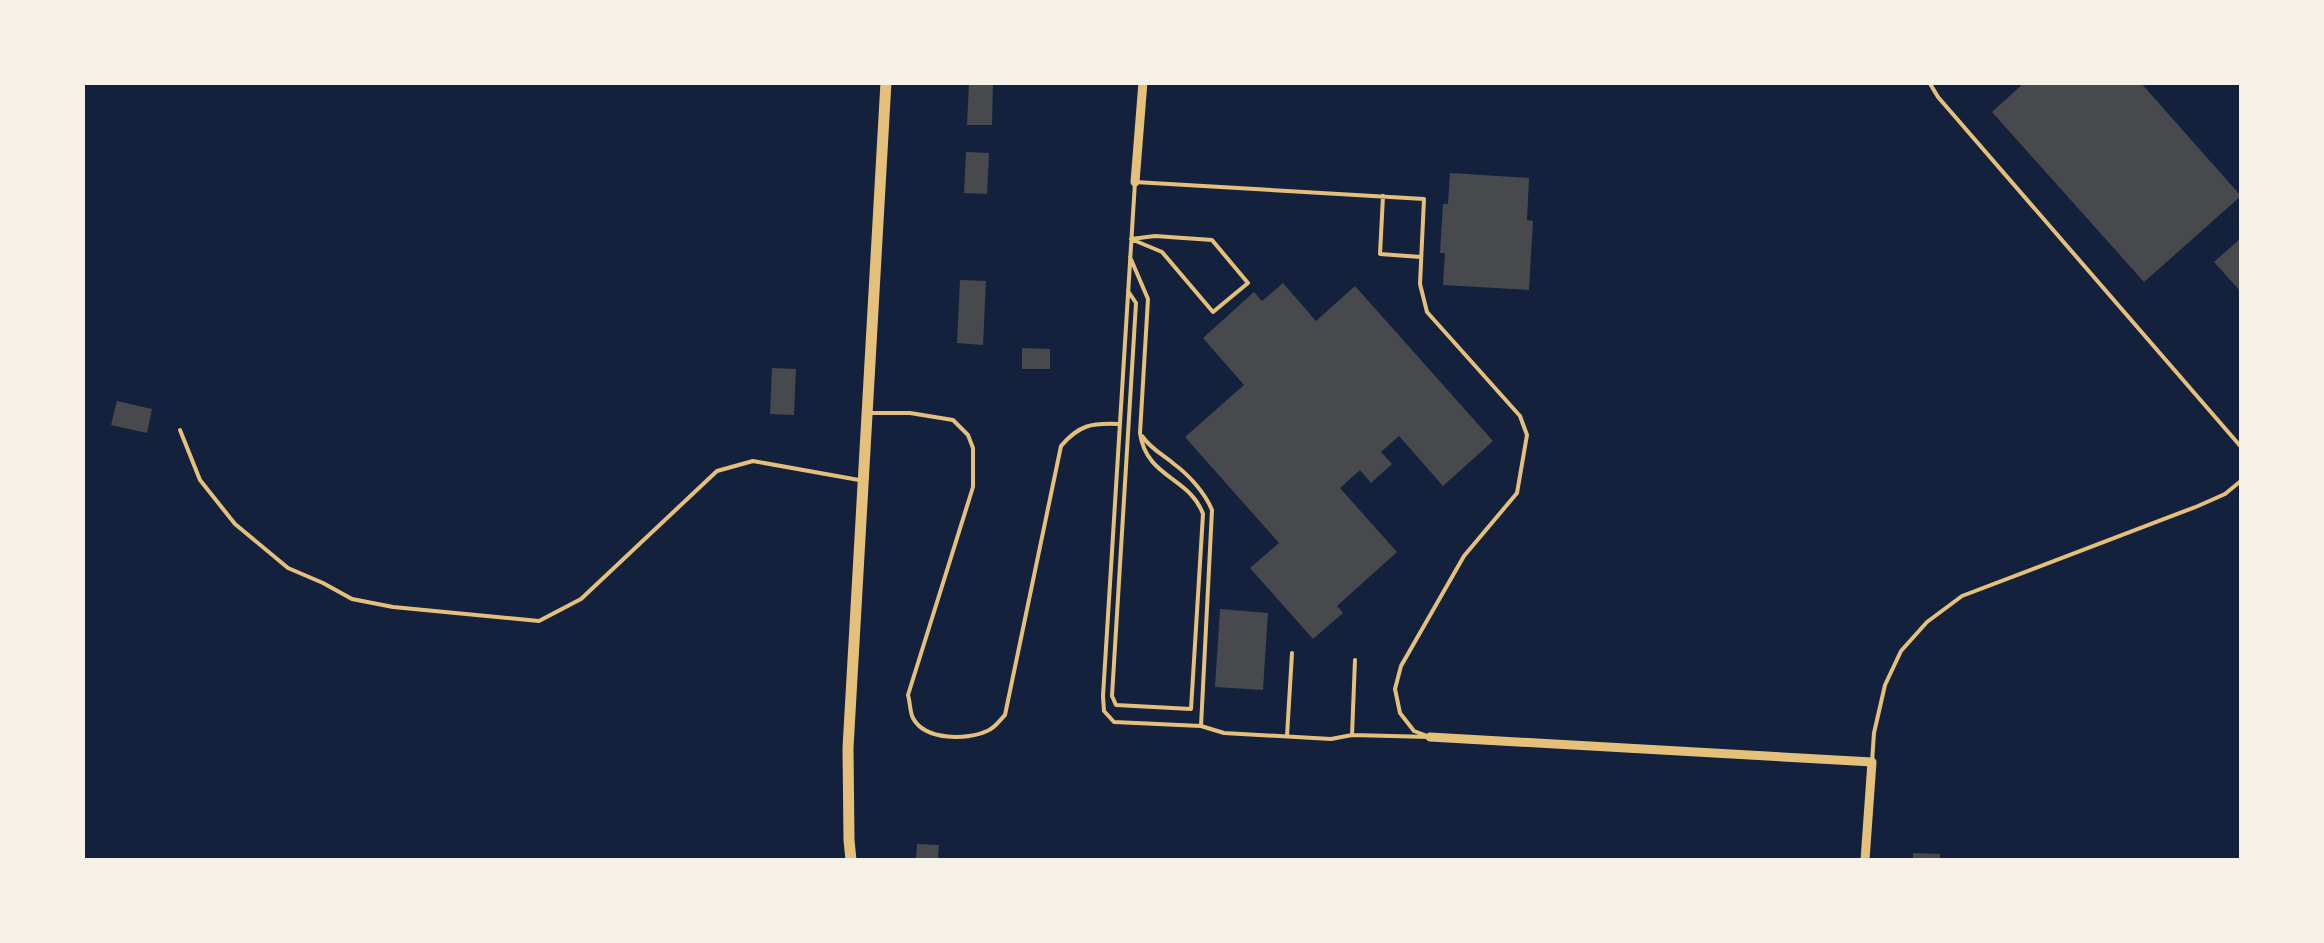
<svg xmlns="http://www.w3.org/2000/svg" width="2324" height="943" viewBox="0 0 2324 943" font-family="'Roboto Serif',serif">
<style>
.building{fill:#48494c}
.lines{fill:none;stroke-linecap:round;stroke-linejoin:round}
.service{stroke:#e5c07b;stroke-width:4}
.minor{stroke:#e5c07b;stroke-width:9}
.tertiary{stroke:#e5c07b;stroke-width:11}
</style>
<rect width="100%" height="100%" fill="#14213d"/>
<path class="building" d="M2025,82H2140L2241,196L2144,282L1992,112Z
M969,83H993L992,125H967Z
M966,152L989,153L987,194L964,193Z
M1450,173L1529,178L1527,220L1533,221L1529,290L1443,285L1445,253H1440L1443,204H1448Z
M2242,237V293L2214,262Z
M960,280L986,281L983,345L957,343Z
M1283,283L1316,321L1355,286L1493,441L1443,486L1399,436L1381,452L1392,464L1371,483L1360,470L1340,488L1397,552L1337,606L1343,613L1313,639L1250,568L1279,543L1185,437L1244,385L1203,338L1254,292L1262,301Z
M1022,348L1050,349V369H1022Z
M772,368L796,369L794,415L770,414Z
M117,401L152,409L147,433L111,425Z
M1220,609L1268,613L1263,690L1215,687Z
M917,844L939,845L938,860H916Z
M1913,853L1940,854V860H1913Z"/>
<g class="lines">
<path class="service" d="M1929,82L1938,97L2242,448
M1135,182L1424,199L1420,284L1427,312L1520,416L1527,435L1517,493L1464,556L1401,666L1395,689L1400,713L1414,731L1430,737L1352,735L1331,739L1224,733L1201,726L1114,722L1104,711L1103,696Z
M1383,196L1380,254L1421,257
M1155,236L1212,240L1248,283L1213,312L1162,252L1131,239Z
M1128,291L1136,303L1112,696L1116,705L1191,709L1203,514C1190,477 1146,478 1140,433L1148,299L1130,257
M871,413H910L953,420L968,435L973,448V487L908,695C910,701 910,713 913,718C925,741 968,740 987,731C995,728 999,721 1005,715L1061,446C1079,425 1091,423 1118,424
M180,430L200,480L235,524L288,568L323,583L352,599L393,607L539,621L581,599L717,471L753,461L859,480
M1142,436C1151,449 1162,454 1174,464C1189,475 1205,493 1212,510L1201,726
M1352,735L1355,660
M1287,736L1292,653
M1872,762L1874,733L1885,685L1901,651L1927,622L1962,596L2198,506L2225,494L2242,480"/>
<path class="minor" d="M1135,182L1143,82
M1430,737L1872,762L1865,860"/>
<path class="tertiary" d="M851,860L849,840L848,748L886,82"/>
</g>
<rect width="2324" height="943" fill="none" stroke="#f6f1e7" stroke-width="170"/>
</svg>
